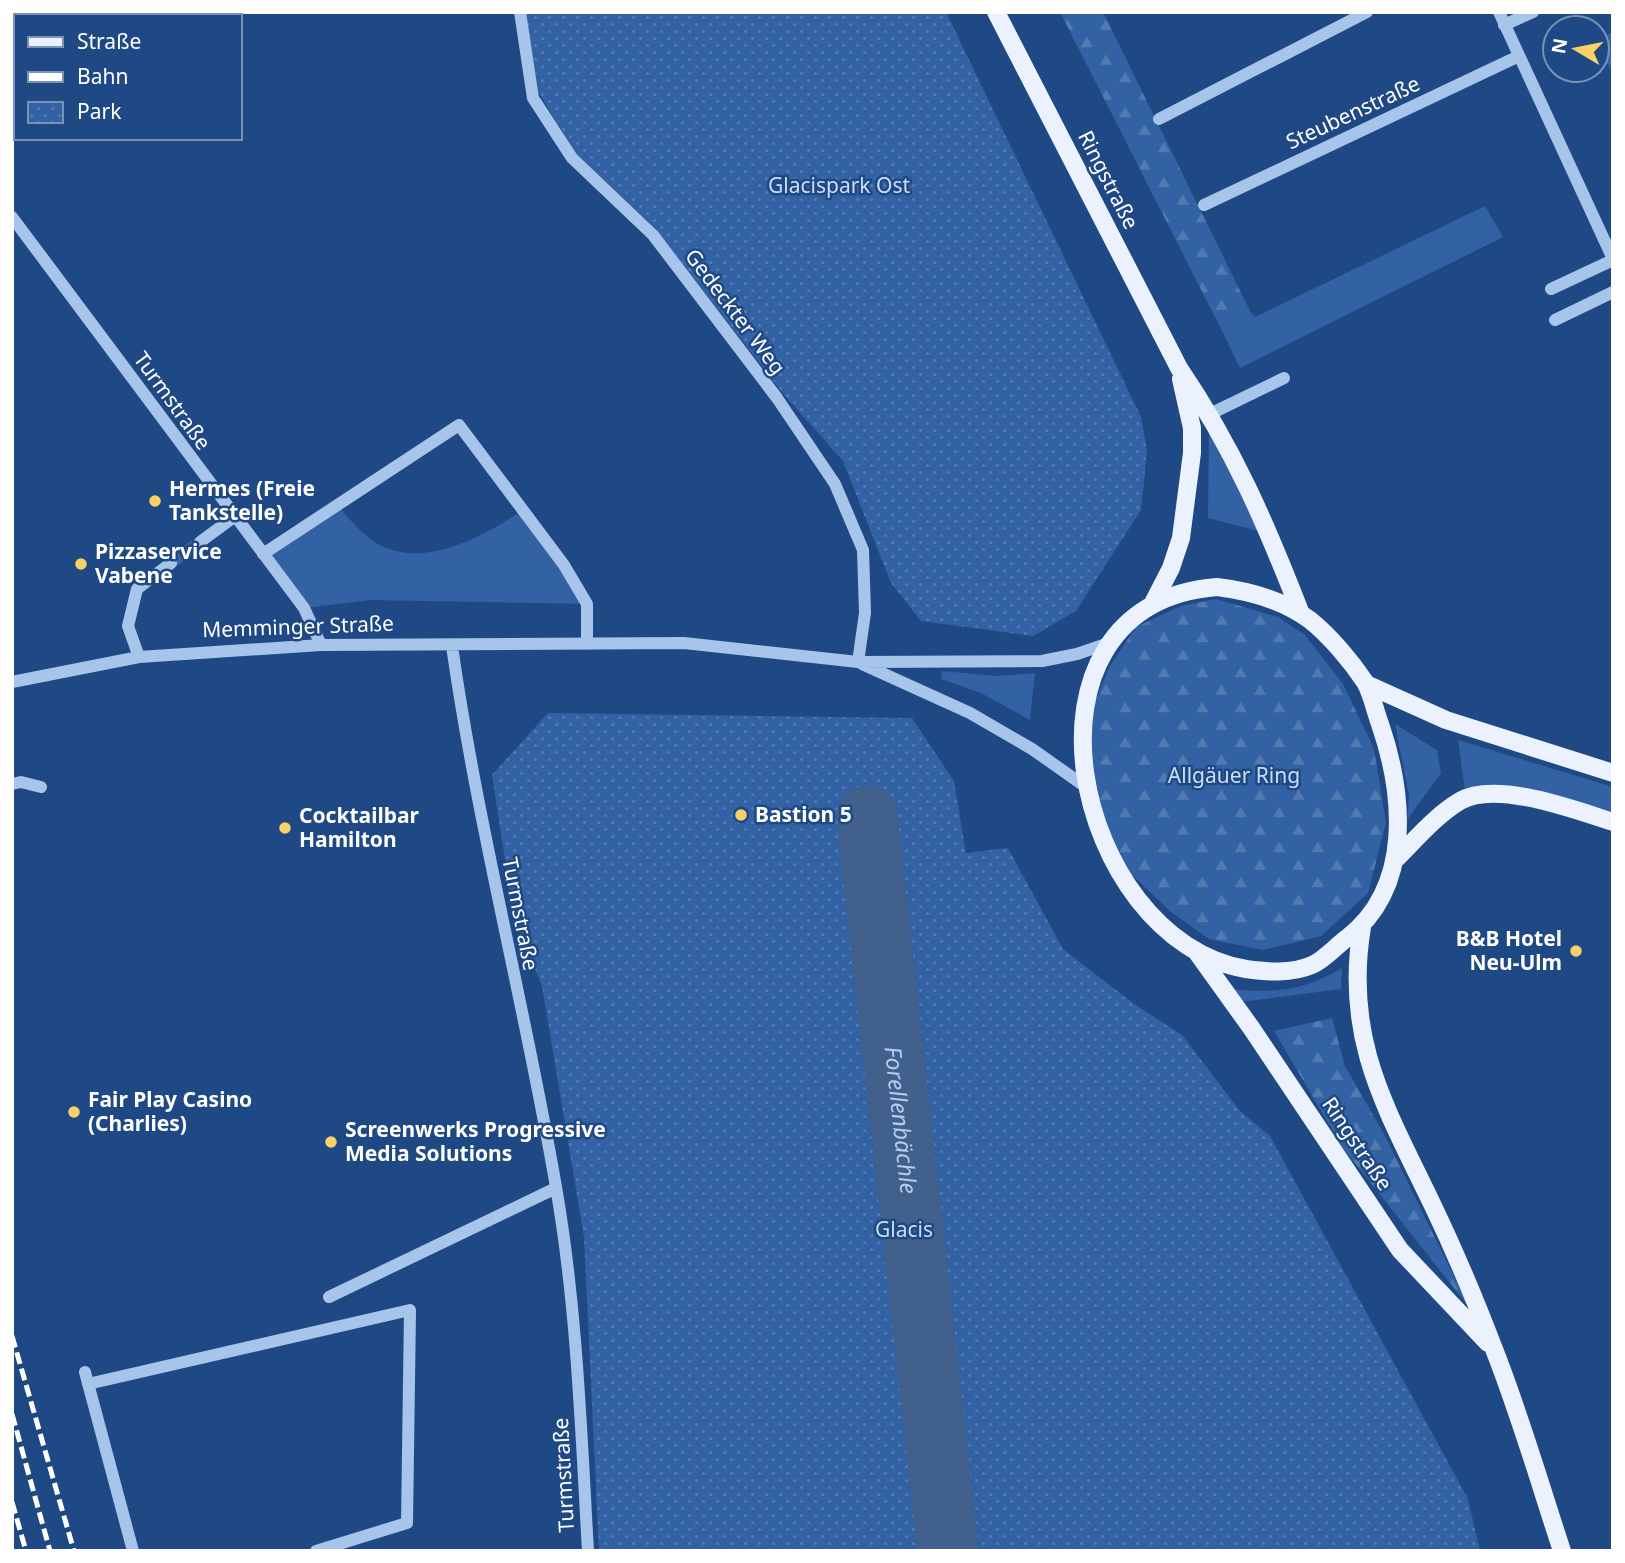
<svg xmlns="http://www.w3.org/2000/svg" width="1625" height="1563" viewBox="0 0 1625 1563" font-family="'Noto Sans',sans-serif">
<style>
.green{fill:#3262a3}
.forest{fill:url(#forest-firs)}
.park{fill:url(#park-dots)}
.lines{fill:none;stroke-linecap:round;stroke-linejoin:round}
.river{stroke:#41608b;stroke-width:61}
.minor-tunnel{stroke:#416497;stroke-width:12;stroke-dasharray:12 6;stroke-linecap:butt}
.minor{stroke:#a7c4ea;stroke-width:12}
.major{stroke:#ebf2fe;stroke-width:18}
.rail{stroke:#fff;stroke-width:5;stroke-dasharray:12 5;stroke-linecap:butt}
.poi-dot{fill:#f8d267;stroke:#1f4985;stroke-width:2.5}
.labels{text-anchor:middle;stroke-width:5;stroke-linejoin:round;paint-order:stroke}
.street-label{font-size:21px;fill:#fff;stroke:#1f4985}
.park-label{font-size:21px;fill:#ccdef7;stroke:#1f4985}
.poi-label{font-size:21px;font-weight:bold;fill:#fff;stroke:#1f4985;text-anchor:start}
.water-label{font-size:23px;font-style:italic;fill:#b3cef1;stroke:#1f4985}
</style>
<defs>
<pattern id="forest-firs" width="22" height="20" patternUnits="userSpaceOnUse" patternTransform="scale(1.75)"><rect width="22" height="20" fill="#3262a3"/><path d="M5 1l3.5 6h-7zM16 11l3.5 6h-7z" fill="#517ab1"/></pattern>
<pattern id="park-dots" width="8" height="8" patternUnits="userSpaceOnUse" patternTransform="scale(1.75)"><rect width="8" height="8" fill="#3262a3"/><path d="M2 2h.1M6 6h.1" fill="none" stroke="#517ab1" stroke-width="1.8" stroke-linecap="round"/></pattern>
</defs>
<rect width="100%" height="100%" fill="#1f4985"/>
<path class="green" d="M1613,32V75L1597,40Z
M1485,206L1503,237L1240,368L1220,327L1251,313L1255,317Z
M1209,430L1232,469L1258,531L1208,518Z
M337,504C350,520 366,540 386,548C431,566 487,534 523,510L587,604L371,600L304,608L263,554Z
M942,671L998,676L1035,673L1030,720L981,693L941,679Z
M1395,724L1437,750L1441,773L1407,820L1409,796Z
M1458,740L1613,787V813C1555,795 1527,784 1465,790Z
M1342,968L1341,989L1240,1002L1228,989C1274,993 1302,992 1342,968Z"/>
<path class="forest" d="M1060,12H1103L1251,313L1220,327Z
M1216,599L1278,617L1305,635L1343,684L1374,749L1386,823L1368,893L1321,936L1263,950L1209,939L1171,912L1129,872L1103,824L1090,765L1092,708L1110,666L1136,627L1181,606Z
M1332,1018L1345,1066L1385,1136L1469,1307L1343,1148L1274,1031Z"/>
<path class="park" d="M525,12H946L1141,417L1147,451L1141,510L1076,611L1033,636L921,621L891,583L843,461L785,396L655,228L576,154L539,93Z
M548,713L912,718L954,781L966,853L1008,848L1063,949L1134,1004L1182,1035L1240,1111L1270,1136L1468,1499L1480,1551H599L584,1237L542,986L514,918L492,775Z"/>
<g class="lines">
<path class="river" id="s1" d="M867,816L948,1551"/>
<path class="minor-tunnel" d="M171,563L200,542"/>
<path class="minor" d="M520,12L533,98L572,158L653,235L777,398L835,484L863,550L865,613L858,662
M1499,12L1613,259
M1504,25L1533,12
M1159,119L1367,12
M1204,205L1519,56
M12,217L304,608L321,645
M1551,289L1613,260
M1555,320L1613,292
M1210,414L1284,378
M200,542L234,517
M263,554L459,425L564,565L587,604V644
M452,646C478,828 525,1006 556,1187C577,1307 581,1430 588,1551
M139,657L128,626L137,589L171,563
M862,664L970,713L1032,749L1086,787
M12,682L139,657L321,645L684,643L858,662L1042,661L1077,654L1109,643
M12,784L21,782L41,787
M329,1297L556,1188
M85,1372L133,1551
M88,1384L410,1310L407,1523L316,1551"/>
<path class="major" d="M996,12L1179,368C1234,449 1266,524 1301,614
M1217,587C1250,591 1283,600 1310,620C1330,636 1351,661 1365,682C1372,694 1375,711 1380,724C1404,794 1413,887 1347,938C1336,946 1324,960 1312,965C1291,974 1267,972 1246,969C1073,940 1000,604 1217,587Z
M1154,601L1171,568L1181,538L1192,453V428L1181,379
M1366,684L1446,720L1613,773
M1396,859C1416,839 1435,816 1460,801C1496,780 1575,810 1613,822
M1362,927C1343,1041 1387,1109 1434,1208C1456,1254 1476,1302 1494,1349C1520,1415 1540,1484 1562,1551
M1196,951L1252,1029L1400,1250L1488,1343"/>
<path class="rail" d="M12,1336L74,1551
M12,1414L50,1551
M12,1502L26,1551"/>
</g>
<g class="poi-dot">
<circle cx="155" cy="501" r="7"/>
<circle cx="81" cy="564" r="7"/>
<circle cx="741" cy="815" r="7"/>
<circle cx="285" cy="828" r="7"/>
<circle cx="1576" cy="951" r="7"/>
<circle cx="74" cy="1112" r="7"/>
<circle cx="331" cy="1142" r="7"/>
</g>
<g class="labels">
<g class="street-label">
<text transform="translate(1353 113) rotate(-25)" y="7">Steubenstraße</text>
<text transform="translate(1108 180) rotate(63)" y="7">Ringstraße</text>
<text transform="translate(735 312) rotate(53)" y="7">Gedeckter Weg</text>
<text transform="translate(172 401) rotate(54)" y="7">Turmstraße</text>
<text transform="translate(298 627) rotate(-2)" y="7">Memminger Straße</text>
<text transform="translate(520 914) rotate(79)" y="7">Turmstraße</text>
<text transform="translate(1357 1144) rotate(56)" y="7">Ringstraße</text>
<text transform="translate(564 1475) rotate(-93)" y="7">Turmstraße</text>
</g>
<g class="park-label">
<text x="839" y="193">Glacispark Ost</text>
<text x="1234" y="783">Allgäuer Ring</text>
<text x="904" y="1237">Glacis</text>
</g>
<g class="poi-label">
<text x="169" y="496">Hermes (Freie<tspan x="169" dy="24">Tankstelle)</tspan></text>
<text x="95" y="559">Pizzaservice<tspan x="95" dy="24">Vabene</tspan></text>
<text x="755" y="822">Bastion 5</text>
<text x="299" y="823">Cocktailbar<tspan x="299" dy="24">Hamilton</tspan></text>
<text x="1562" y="946" text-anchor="end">B&amp;B Hotel<tspan x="1562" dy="24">Neu-Ulm</tspan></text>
<text x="88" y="1107">Fair Play Casino<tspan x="88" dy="24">(Charlies)</tspan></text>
<text x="345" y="1137">Screenwerks Progressive<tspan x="345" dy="24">Media Solutions</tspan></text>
</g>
<g class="water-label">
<text dy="8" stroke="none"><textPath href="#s1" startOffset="306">Forellenbächle</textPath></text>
</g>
</g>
<rect width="1625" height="1563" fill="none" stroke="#ffffff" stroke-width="28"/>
<rect x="14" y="14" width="228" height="126" fill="#1f4985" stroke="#7992b6" stroke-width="2"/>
<rect x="28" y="37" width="35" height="10" fill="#ebf2fe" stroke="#7992b6" stroke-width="2"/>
<text x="77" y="49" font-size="21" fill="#ffffff">Straße</text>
<rect x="28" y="72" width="35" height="10" fill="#ffffff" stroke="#7992b6" stroke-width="2"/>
<text x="77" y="84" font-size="21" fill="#ffffff">Bahn</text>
<rect x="28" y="102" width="35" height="21" fill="url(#park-dots)" stroke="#7992b6" stroke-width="2"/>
<text x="77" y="119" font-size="21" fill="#ffffff">Park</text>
<g transform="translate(1576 49) rotate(280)"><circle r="33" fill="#1f4985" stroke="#7992b6" stroke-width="2"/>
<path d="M0-5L12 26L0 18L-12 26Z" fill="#f8d267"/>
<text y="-10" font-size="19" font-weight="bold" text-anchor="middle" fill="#ffffff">N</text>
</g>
</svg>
